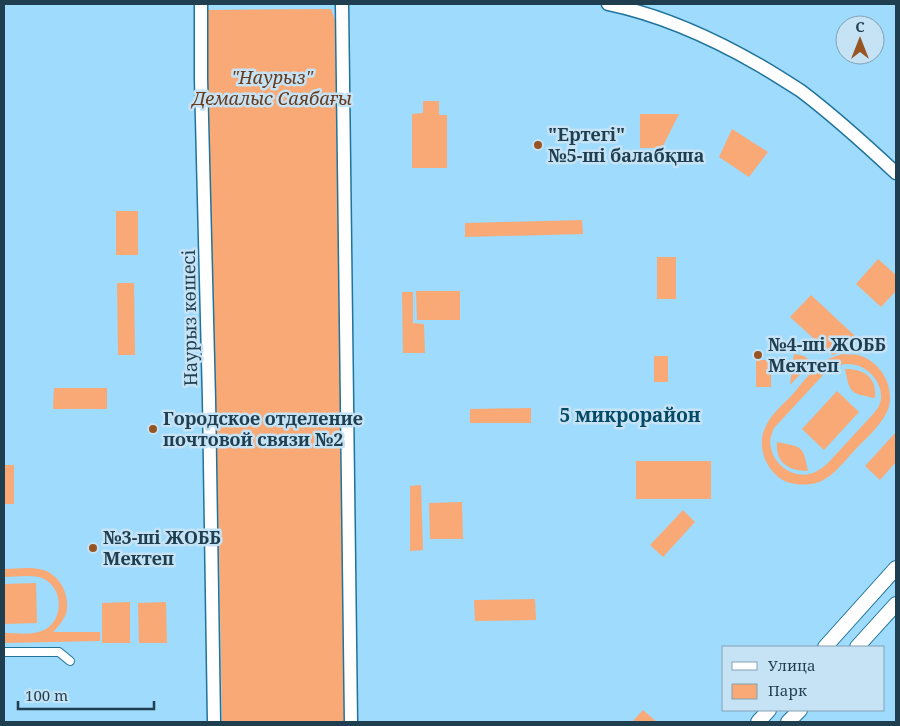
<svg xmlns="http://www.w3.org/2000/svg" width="900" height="726" viewBox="0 0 900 726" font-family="'Noto Serif',serif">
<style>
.green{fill:#f8a975;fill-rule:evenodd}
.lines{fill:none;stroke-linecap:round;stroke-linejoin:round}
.pedestrian-casing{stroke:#20739a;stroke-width:10}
.tertiary-casing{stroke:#20739a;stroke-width:15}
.secondary-casing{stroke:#20739a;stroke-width:16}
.pedestrian{stroke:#fff;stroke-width:8}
.tertiary{stroke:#fff;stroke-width:12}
.secondary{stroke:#fff;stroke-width:14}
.poi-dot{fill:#975523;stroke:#c6e3f5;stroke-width:2}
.labels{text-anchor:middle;stroke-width:5;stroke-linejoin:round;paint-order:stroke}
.park-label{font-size:18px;font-style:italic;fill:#673b1c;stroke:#c6e3f5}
.poi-label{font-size:18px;font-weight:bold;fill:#1f3f51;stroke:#c6e3f5;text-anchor:start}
.street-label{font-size:18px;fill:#1f3f51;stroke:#c6e3f5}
.neighbourhood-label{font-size:19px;font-weight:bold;fill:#044966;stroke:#c6e3f5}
</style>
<rect width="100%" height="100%" fill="#9edbfd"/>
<path class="green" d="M331,9L335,20L345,722H222L219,548L206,10Z
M423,101H439V115H447V168H412V114L423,113Z
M640,114H679L662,148H640Z
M732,129L768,152L749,177L719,157Z
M116,211H138V255H116Z
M582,220L583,234L465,237V223Z
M657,257H676V299H657Z
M878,259L896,275V291L881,307L856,284Z
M117,283H134L135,355H118Z
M416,291H460V320H417Z
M402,292H413V323L424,324L425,353H403Z
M811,295L855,336L839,353L832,355L790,317Z
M794,354L804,356L812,362L790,385Z
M842,354C847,355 853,354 858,355C881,361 897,389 887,412C879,428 864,440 852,453C841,465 829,482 811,484C797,486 782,483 773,472C762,459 758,441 766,426C771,414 784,404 793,394C803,382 814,367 828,359C832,357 838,356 842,354ZM845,364C848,364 853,364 856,365C870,369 882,383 881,398C881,403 878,408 875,412L827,464C822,468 817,472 810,474C793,478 774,465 771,448C769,441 771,435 774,428L824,374L834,367Z
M654,356H668V382H654Z
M756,360H771V387H756Z
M845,369C864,369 877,377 875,398C850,393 850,394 845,369Z
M54,388H107V409H53Z
M837,391L859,412L824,450L802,429Z
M531,408V423H470V409Z
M896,432V462L880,480L865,466Z
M777,442C803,447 803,446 808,471C789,471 775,463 777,442Z
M636,461H711V499H636Z
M4,465H14V504H4Z
M421,485L423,550L410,551V486Z
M462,502L463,539H430L429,503Z
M683,510L695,522L663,557L650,545Z
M4,569C15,569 28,567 39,569C59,572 71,595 66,614C63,621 58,627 53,632H100V641L4,643V633C17,633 34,636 46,629C66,616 62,583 39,577C28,575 15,577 4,577Z
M36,583L37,623L4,624V584Z
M535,599L536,620L475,621L474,600Z
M130,602V643H102V603Z
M166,602L167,643H139L138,603Z
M643,710L657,722H632Z"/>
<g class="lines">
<g class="pedestrian-casing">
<path id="pedestrian" d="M4,652H59L70,661"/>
</g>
<g class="tertiary-casing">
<path id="tertiary" d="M201,4V79L209,399L214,722
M342,4L351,722
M608,4C661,15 712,38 759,65C773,73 787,82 801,91C834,116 866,145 896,173"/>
</g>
<g class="secondary-casing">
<path id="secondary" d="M825,647L896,568
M857,647L896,604
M758,722L769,710
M788,722L800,710"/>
</g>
<use href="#pedestrian" class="pedestrian"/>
<use href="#tertiary" class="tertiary"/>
<use href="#secondary" class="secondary"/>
</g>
<g class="poi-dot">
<circle cx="538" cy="145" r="5"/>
<circle cx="758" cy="355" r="5"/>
<circle cx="153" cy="429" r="5"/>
<circle cx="93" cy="548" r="5"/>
</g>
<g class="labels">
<g class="park-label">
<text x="272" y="84">"Наурыз"<tspan x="272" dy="21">Демалыс Саябағы</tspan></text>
</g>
<g class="poi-label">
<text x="548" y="141">"Ертегі"<tspan x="548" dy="21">№5-ші балабқша</tspan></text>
<text x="768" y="351">№4-ші ЖОББ<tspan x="768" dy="21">Мектеп</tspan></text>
<text x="163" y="425">Городское отделение<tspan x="163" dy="21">почтовой связи №2</tspan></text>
<text x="103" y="544">№3-ші ЖОББ<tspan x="103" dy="21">Мектеп</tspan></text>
</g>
<g class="street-label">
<text transform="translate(190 318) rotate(-91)" y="6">Наурыз көшесі</text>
</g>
<g class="neighbourhood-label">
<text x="630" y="422">5 микрорайон</text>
</g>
</g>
<rect width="900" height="726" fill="none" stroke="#1f3f51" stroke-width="10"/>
<rect x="722" y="646" width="162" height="65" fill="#c6e3f5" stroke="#83a1b3"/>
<rect x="732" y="662" width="25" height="8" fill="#ffffff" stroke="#83a1b3"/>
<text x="768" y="671" font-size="15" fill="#1f3f51">Улица</text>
<rect x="732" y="684" width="25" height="15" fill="#f8a975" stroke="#83a1b3"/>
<text x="768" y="696" font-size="15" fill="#1f3f51">Парк</text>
<g transform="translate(860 40)"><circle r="24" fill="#c6e3f5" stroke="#83a1b3"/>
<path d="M0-4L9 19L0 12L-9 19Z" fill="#975523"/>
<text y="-8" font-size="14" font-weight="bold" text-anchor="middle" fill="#1f3f51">С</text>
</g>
<path d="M18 701v8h136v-8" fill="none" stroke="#1f3f51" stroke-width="2.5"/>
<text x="25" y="701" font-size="15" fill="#1f3f51" stroke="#c6e3f5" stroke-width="4" paint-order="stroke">100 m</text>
</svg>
